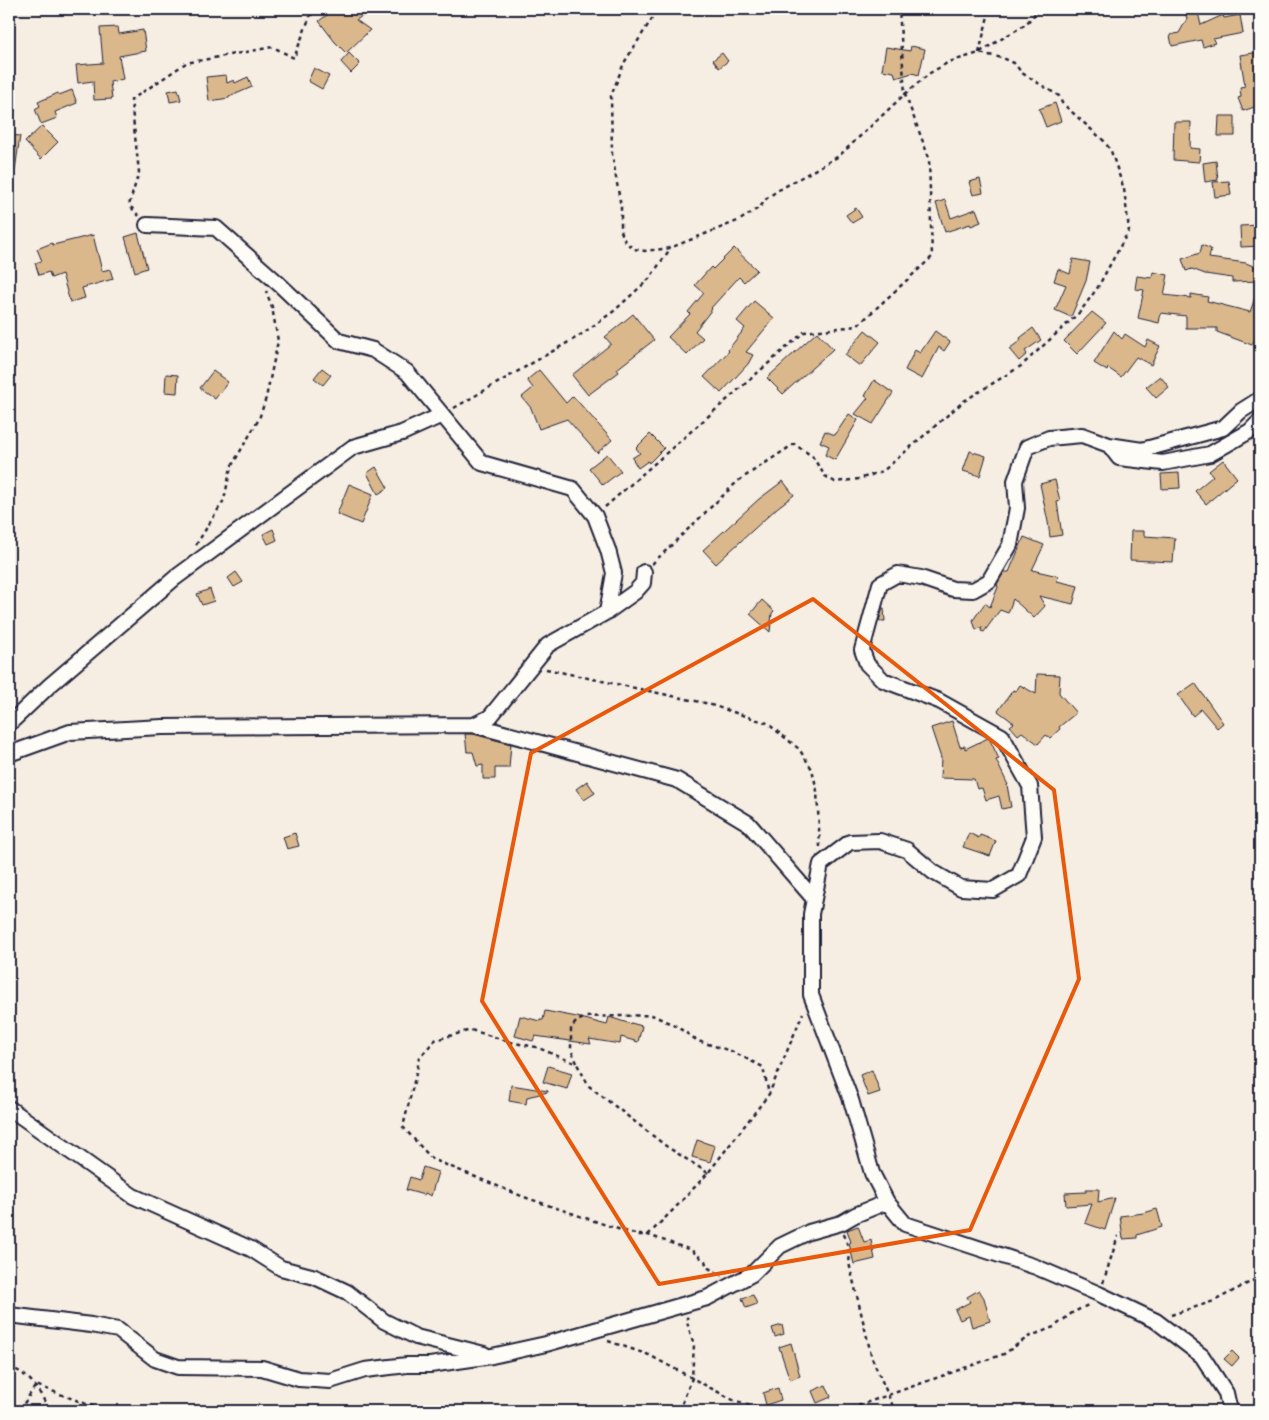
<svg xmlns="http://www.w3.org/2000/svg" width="1269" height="1420" viewBox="0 0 1269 1420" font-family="Dekko,sans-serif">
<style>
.building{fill:#dab88c;stroke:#22223b}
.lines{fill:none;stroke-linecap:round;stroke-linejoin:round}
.minor-casing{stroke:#22223b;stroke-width:18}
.path{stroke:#22223b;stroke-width:2.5;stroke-dasharray:4 4;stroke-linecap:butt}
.minor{stroke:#fdfcf7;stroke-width:14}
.marked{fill:none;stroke:#e8590c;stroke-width:4;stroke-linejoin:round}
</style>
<rect width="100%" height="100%" fill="#f6eee2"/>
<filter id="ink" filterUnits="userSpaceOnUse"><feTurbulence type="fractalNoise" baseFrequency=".02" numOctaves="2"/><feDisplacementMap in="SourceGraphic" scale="10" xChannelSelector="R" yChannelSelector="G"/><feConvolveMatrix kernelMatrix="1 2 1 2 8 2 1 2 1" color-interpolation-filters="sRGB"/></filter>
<g filter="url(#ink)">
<path class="building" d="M335,9H373L356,20L370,30L346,53L335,42L319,21Z
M1184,9H1197L1201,25L1223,15L1224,18L1240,15L1243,33L1213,39L1215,43L1203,47L1201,40L1172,46L1170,35L1179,33L1187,19Z
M118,27L119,34L143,30L146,51L119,56L123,79L110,82L112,99L94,100L93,81L78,83L76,65L103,63L100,28Z
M911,46L925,49L919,75L912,73L896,78L894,72L882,70L886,47L910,51Z
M1260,52V105L1243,111L1238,98L1241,97L1240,87L1245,86L1240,55Z
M349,53L360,64L351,73L341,62Z
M722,53L728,61L719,68L713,60Z
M314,68L329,76L322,89L308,81Z
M226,75L227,83L234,80L235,83L248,77L252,87L229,97V98L209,101L206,77Z
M178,89L181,100L170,102L168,91Z
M72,90L77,103L55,112L57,118L41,124L35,109L40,106L38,102L58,93L59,95Z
M1055,103L1061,121L1046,127L1039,109Z
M1219,116H1235V136H1218Z
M1174,122H1191L1190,148L1200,149L1199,162L1173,160Z
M42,126L58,142L41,159L25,142Z
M9,135L20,136L15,170H9Z
M1216,161L1218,180L1205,182L1203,163Z
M980,179L983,193L973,195L969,182Z
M1229,181L1231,195L1215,197L1213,182Z
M945,200L951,218L976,209L981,222L971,226L970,224L945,232L936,203Z
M856,208L862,217L852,223L846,215Z
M1260,225V246L1241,247L1240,226Z
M138,233L147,268L135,272L125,237Z
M93,235L102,271L110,269L113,279L82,288L85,298L70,302L62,274L51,278L49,272L39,275L35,263L42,261L37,249L52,243L53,245Z
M1202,245L1211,249L1209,258L1246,263L1260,269V281L1232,282V278L1205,274L1192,269L1186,271L1182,259L1200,253Z
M734,248L757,270L744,282L739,277L711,308L712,309L695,331L703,338L687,355L668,337L690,314L688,312L704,293L695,285L711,267L713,269Z
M1073,259L1090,262L1086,281L1071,317L1055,310L1066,285L1054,281L1058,269L1070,274Z
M1153,272L1168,275L1164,295L1191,298V294L1208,297L1207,301L1250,312L1259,286H1260V318L1256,329L1259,330L1252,345L1217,332V328H1186V316L1161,313L1159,323L1138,318L1144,290L1135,289L1137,276L1152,278Z
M754,301L774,318L746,352L753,355L748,364L721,393L704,377L729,351L728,350L745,328L737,321Z
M1092,312L1106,323L1077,354L1064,341Z
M633,314L654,340L617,369L619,372L588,395L572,375L611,344L605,337Z
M1033,328L1041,340L1025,351L1027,354L1019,361L1009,349L1021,340L1020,338Z
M865,330L880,342L860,366L845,355Z
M935,331L950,342L944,351L939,347L922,379L905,370L915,350L920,353Z
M1114,331L1122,339L1125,334L1145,347L1148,340L1160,346L1151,365L1136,357L1121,377L1108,368L1107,371L1094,363Z
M817,332L833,349L783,394L767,378Z
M322,368L331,375L323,385L314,378Z
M539,370L566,403L573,396L612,440L597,453L567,419L539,429L531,408L522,397L533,388L527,380Z
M213,371L228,382L215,399L200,388Z
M166,374L178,375L177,393L165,392Z
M1160,376L1169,387L1156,398L1146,387Z
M874,380L893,393L873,424L855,414L868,398L865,396Z
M849,414L858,420L835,460L825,455L829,446L820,442L825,431L835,435Z
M650,434L664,448L649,463L648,461L638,468L632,458L640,453L636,448Z
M970,451L986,456L980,476L963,471Z
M607,454L621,471L603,485L589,468Z
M1223,460L1237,478L1206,504L1195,491L1213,476L1209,471Z
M376,467L388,488L378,494L367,473Z
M1179,473L1180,488L1162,489L1161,474Z
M1055,480L1060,501L1057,502L1062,535L1050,537L1048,522L1040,484Z
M783,481L794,495L778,507L716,564L703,550L759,499Z
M349,484L373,494L361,524L337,514Z
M273,529L277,540L268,544L263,534Z
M1131,531H1144V536L1175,538L1173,562L1130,560Z
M1024,537L1044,545L1032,570L1058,576L1057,581L1078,586L1073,604L1039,596L1045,606L1034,618L1013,599L1008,613L1000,610L984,632L981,631L982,627L976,630L973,620L985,603L990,607L998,587L997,584L1004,572H1009Z
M236,572L243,582L234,587L228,578Z
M210,589L214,601L202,605L197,594Z
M762,600L774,611L772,613L770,632L750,614Z
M883,608H884L885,621H879Z
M1037,674L1060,675L1059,693L1076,713L1059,727L1060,729L1050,738L1046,735L1038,744L1022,732L1018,735L1010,726L1014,723L998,711L1013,690L1016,691L1020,685L1036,694Z
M1195,683L1223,723L1217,728L1201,709L1193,716L1178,695Z
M952,721L960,747L965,746V749L988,738L990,740L999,759L996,760L1008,785H1007L1011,807L1002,809L999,796L986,800L982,788L977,789L974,779L940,778L941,758L931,728Z
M465,734H473L511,744L509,768H495V779H483V765L477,766L473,752H467Z
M587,781L595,793L584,800L576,789Z
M295,833L299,846L287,849L283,837Z
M969,833L979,838L980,835L996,841L990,856L963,847Z
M545,1011L577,1017L607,1025L609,1017L631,1024V1023L642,1026L638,1042L621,1037L620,1044L589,1039L591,1044L535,1036L533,1041L515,1036L520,1016L540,1021V1020H543Z
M548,1066L572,1073L567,1089L543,1082Z
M872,1070L880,1092L868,1096L860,1075Z
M511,1085L548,1091V1092L527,1097L526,1104L509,1101Z
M697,1140L715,1146L710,1162L692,1157Z
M423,1167L438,1172L431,1196L425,1193L424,1195L406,1190L410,1177L419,1180Z
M1086,1189H1099L1098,1202L1115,1198L1105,1230L1085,1223L1092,1204L1066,1206L1065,1193L1086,1192Z
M1157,1209L1162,1227L1137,1235V1238L1123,1239L1120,1216L1144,1213Z
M858,1226L864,1242L871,1240L875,1259L854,1264L849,1243L851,1242L847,1230Z
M979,1290L984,1298L990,1321L972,1327L969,1316L960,1320L955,1310L970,1302L967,1297Z
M753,1295L757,1304L746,1308L742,1298Z
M782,1325L784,1334L775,1337L772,1328Z
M791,1343L800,1376L790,1380L779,1347Z
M1232,1351L1239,1358L1232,1366L1224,1359Z
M826,1385L831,1397L817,1403L812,1391Z
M778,1388L781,1400L766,1405L763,1393Z"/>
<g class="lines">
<g class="minor-casing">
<path id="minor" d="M147,225L216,228L279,284L339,341L373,350L407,372L482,463L573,489L595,516L608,550L614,573L607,612
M1109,445L1142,450L1223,428L1241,411L1260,399
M9,724L49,686L175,578L353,447L402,433L442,415
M474,725L490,717L548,645L607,612L635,592L643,583L644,572
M9,754L70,732L162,727L474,725L677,780L748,823L814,899
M9,1108L133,1196L251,1249L281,1268L315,1277L347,1292L384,1321L416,1337L484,1354
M9,1315L91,1325L118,1330L155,1359L178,1367L262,1368L299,1379L330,1381L365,1370L407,1365H430L492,1356L546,1344L707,1298L752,1274L780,1246L809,1232L841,1223L855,1215L887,1202
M1230,1411L1226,1393L1202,1356L1156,1321L1099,1294L1036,1267L905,1224L887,1202L872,1173L851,1100L811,995V914L821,864L850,842L880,841L907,850L933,872L961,888L993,890L1019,875L1034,837L1030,786L1002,736L939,701L883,680L867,664L862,650L880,584L898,574L921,578L953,589L973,590L989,581L1010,545L1017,508L1015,481L1027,447L1049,438L1082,435L1109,445L1119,458L1163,463L1210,454L1250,431L1260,421"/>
</g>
<path class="path" d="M980,52L1026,24L1039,9
M979,53L988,16V9
M139,216L129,205L139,172L131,100L186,63L273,47L294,58L310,16L321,9
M454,408L579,336L614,311L649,279L670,249
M605,507L804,332L857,326L932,257L929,158L905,94L899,9
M196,545L224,500L231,467L259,419L266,398L278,341L272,307L266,291
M652,564L738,481L794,444L812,456L825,476L835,482L859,479L883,471L964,401L1021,366L1080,312L1098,287L1129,230L1124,189L1111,151L1104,141L1062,103L1059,96L1022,73L1014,63L1003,58L979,53L949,62L930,73L905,94L839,156L777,191L767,198L760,207L740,220L670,248L645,251L634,249L625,242L621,231V207L612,154L611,96L624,63L658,9
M546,669L705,703L767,723L799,749L812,769L817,791L820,847
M577,1063L571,1050V1028L577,1021L586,1017L652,1015L676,1026L698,1041L731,1051L763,1067L769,1094
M708,1173L666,1146L589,1086L577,1064L536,1047L514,1043L471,1030L435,1040L420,1057L403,1127L432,1159L524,1197L621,1230L639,1235H648L691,1250L705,1261L707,1267L722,1276
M844,1234L850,1253L849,1263L872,1358L895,1411
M648,1235L675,1208L708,1173L769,1094L803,1013
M1103,1283L1118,1236
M1171,1315L1214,1301L1260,1277
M608,1341L649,1355L733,1400L767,1410L786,1411
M9,1366C34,1378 37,1388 50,1411
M10,1411L23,1405L36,1385L105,1411
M679,1411L692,1378L694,1345L686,1319L688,1317
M843,1411L1004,1354L1028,1337L1054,1327L1072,1313L1090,1304"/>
<use href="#minor" class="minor"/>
</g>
</g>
<path class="marked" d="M813,599L1054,790L1079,979L970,1230L659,1284L482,1001L531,753Z"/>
<rect width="1269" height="1420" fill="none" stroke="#fdfcf7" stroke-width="30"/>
<rect x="15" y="15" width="1239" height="1390" fill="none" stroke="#22223b" stroke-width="2" filter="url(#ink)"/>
</svg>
